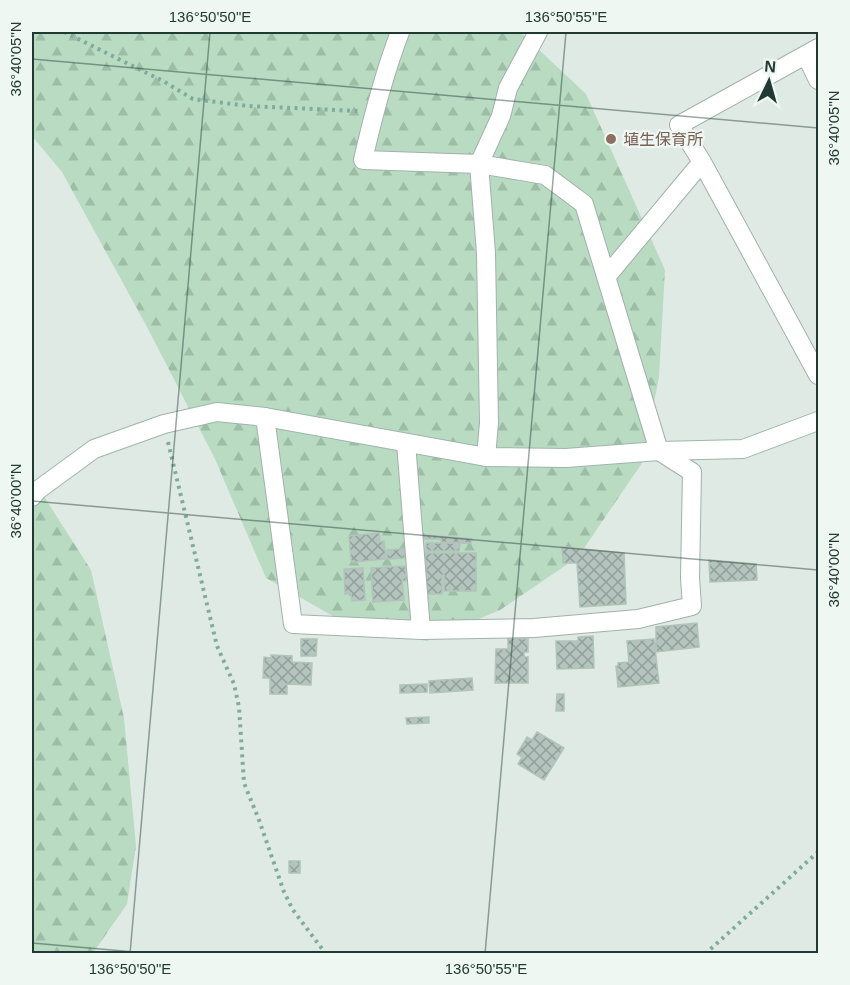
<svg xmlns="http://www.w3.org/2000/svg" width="850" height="985" viewBox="0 0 850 985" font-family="Arial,'Noto Sans JP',sans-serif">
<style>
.forest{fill:url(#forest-firs)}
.building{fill:url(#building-cross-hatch);stroke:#b2c3bc;stroke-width:1.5}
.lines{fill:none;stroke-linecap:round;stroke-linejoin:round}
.street-casing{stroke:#a2b1ac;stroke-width:20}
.secondary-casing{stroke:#9fb5ad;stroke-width:20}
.path{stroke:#80ac9f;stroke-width:4;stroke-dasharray:3 4.5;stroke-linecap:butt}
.street{stroke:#fff;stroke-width:18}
.secondary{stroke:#fff;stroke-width:18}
.ticks{fill:none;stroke:#213933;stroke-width:1.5;stroke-opacity:0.45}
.education-dot{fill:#8d6e63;stroke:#eff7f3;stroke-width:2}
.labels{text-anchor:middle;stroke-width:4.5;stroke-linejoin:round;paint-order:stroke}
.education-label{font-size:16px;fill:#785e54;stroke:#eff7f3;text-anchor:start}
.neatline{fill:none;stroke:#213933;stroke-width:2}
.ticks-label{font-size:15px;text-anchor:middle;fill:#213933}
</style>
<defs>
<pattern id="forest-firs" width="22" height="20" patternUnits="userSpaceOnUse" patternTransform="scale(1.5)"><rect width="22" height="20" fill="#b8dbc2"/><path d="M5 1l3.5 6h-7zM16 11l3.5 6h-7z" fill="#9ebda7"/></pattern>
<pattern id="building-cross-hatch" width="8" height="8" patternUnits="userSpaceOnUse" patternTransform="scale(1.5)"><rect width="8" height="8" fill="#b4c4be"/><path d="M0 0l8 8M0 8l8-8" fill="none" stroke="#92a09b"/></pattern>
</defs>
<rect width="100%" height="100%" fill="#dfeae5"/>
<path class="forest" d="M32,32H520L586,94L665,270L659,377L642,463L578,557L500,610L427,641L354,628L266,578L215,459L146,325L62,172L32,136Z
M32,478L91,570L124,718L136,846L127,904L93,953H32Z"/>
<path class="building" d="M379,533L380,542L384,541L386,559L353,562L351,560L349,536Z
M423,535L472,539L471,543L441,542V539H423Z
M426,543H460L459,551H426Z
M562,547L624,553L626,604L580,607L577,563H563Z
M404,549L405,558L387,559V550Z
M425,553H476V591H444V575H442V594H427Z
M709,560L756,564L757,580L710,582Z
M405,566L406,581H402L404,600L373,602L371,568Z
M363,568L365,600L352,601L351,593L345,594L344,569Z
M697,623L699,647L656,652V627Z
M593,636L594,668L557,669L556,641H578V637Z
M508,638L528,639V652H524V657H528V683H495L496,649H508Z
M301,639H317L316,656H301Z
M654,639L659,683L618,687L616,666H618V663L629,662L627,641Z
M271,655L292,656V662L312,663L311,685L287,684V694H270V678H263L264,657L271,658Z
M472,678L473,690L430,693L429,681Z
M427,684V692L400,693V685Z
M557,694H564V711H556Z
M429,717V723L407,724L406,718Z
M537,732L564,748L544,780L518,764L522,757L517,754L527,737L532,740Z
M289,861H300V873H289Z"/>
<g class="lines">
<g class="street-casing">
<path id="street" d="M818,48L679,125L702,162L818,375
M806,55L818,80
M606,277L702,162
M265,417L293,624L421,630L534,628L638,619L692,606L690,578L692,472L659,451L584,204L545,175L479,164L363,160C373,116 384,74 400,32
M406,443L421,630
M486,457L489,423L486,253L479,164L501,116L508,88L538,32"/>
</g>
<g class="secondary-casing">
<path id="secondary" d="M32,497L38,490L94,449L164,424L217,412L265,417L486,457L566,458L659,451L743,449L818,421"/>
</g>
<path class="path" d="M64,32L163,81L193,99L248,106L358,111
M168,442L217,646L234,684L239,707L244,783L259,820L284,892L293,910L326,954
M705,954L818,852"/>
<use href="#street" class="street"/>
<use href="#secondary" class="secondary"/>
</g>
<path class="ticks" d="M32,59L818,128M32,501L818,570M32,943L157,954M130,954L210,32M485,954L566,32"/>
<circle class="education-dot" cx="611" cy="139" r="6"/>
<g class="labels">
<g class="education-label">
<text x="623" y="145">埴生保育所</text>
</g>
</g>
<rect width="850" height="985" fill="none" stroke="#eff7f3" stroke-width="66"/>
<g transform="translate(769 81) rotate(5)" stroke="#eff7f3" stroke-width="4.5" paint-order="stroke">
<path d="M0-4.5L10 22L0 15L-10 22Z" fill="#213933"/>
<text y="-9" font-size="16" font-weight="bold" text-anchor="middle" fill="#213933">N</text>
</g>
<rect x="33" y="33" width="784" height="919" class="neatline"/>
<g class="ticks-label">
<text x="210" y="22">136°50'50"E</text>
<text x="566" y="22">136°50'55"E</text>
<text transform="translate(16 59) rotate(-90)" y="5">36°40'05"N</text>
<text transform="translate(834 128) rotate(-90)" y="5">36°40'05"N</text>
<text transform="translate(16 501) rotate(-90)" y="5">36°40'00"N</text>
<text transform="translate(834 570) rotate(-90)" y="5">36°40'00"N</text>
<text x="130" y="974">136°50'50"E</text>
<text x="486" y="974">136°50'55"E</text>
</g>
</svg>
